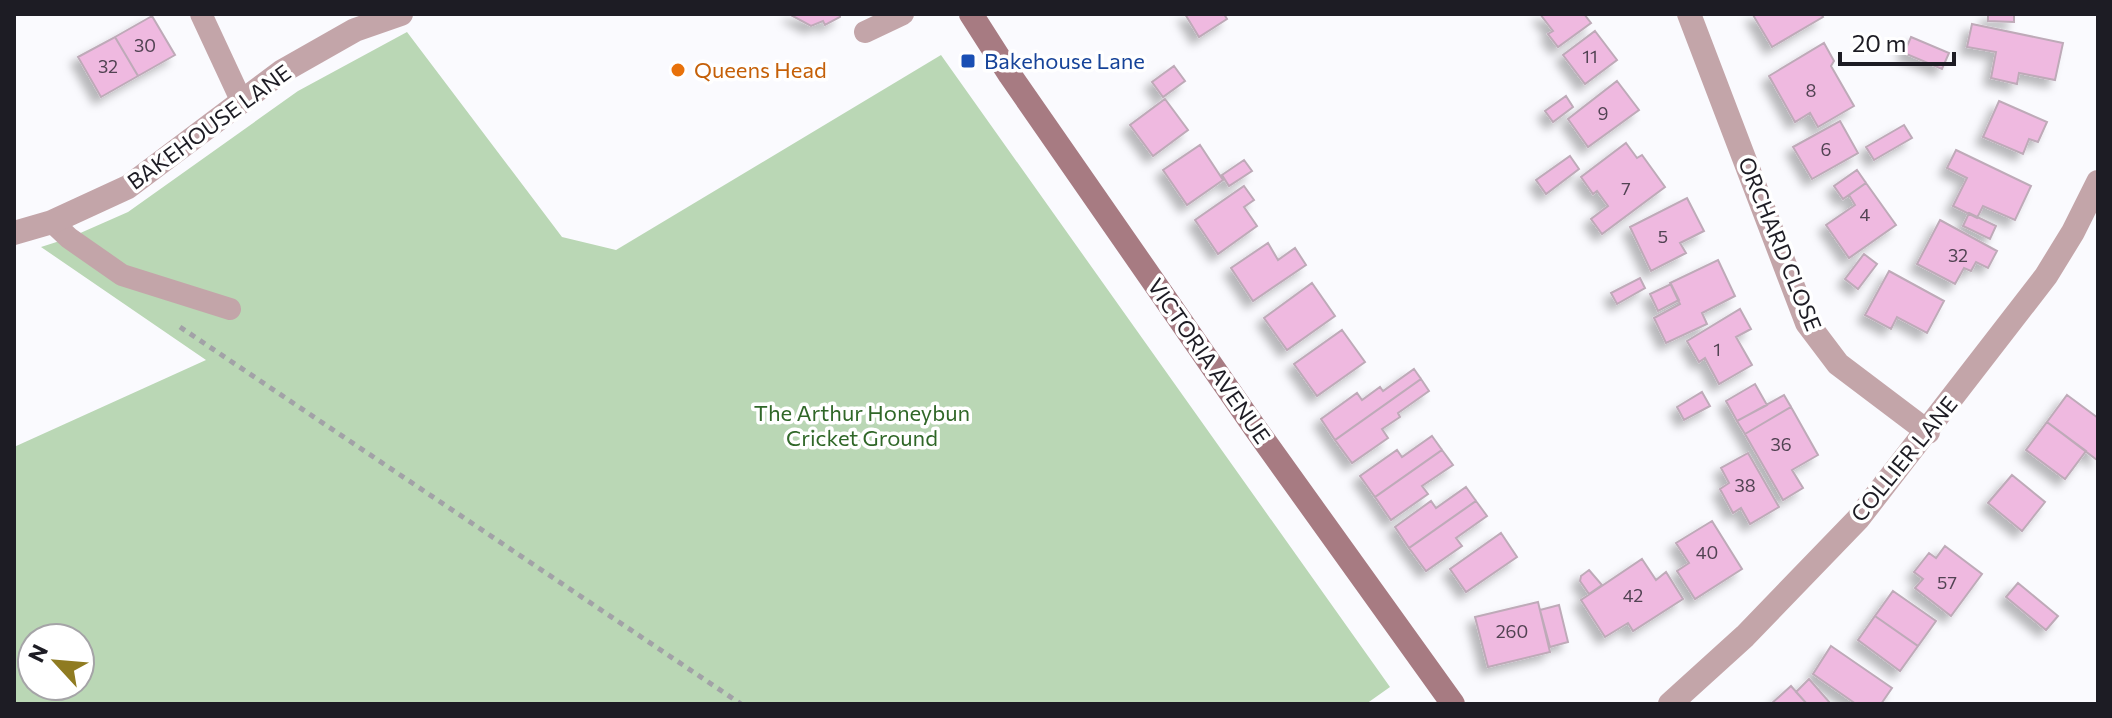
<svg xmlns="http://www.w3.org/2000/svg" width="2112" height="718" viewBox="0 0 2112 718" font-family="Commissioner,sans-serif">
<style>
.green{fill:#bad7b5;fill-rule:evenodd}
.building{fill:#efb9e0;stroke:#beaab8;stroke-width:2;filter:url(#shadow)}
.lines{fill:none;stroke-linecap:round;stroke-linejoin:round}
.path{stroke:#a2a2a7;stroke-width:5;stroke-dasharray:6 6;stroke-linecap:butt}
.lane{stroke:#c3a5a9;stroke-width:22}
.street{stroke:#c3a5a9;stroke-width:24}
.secondary{stroke:#a77b82;stroke-width:24}
.transit-dot{fill:#1a4fb4;stroke:#fff;stroke-width:3}
.food-dot{fill:#e8710a;stroke:#fff;stroke-width:3}
.labels{text-anchor:middle;stroke-width:7;stroke-linejoin:round;paint-order:stroke}
.number-label{font-size:18px;fill:#524353}
.transit-label{font-size:22px;fill:#164399;stroke:#fff;text-anchor:start}
.food-label{font-size:22px;fill:#c56008;stroke:#fff;text-anchor:start}
.street-label{font-size:22px;fill:#1d1c24;stroke:#fff}
.park-label{font-size:22px;fill:#306728;stroke:#fff}
</style>
<defs>
<filter id="shadow"><feDropShadow dx="-7" dy="7" stdDeviation="4" flood-color="#0004"/></filter>
</defs>
<rect width="100%" height="100%" fill="#fafafe"/>
<path class="green" d="M407,32L562,237L616,250L941,55L1390,687L1366,704H14V447L206,360L41,247L69,238L128,212L298,91ZM32,638H80V686H32Z"/>
<path class="building" d="M789,14H840V17L825,25L823,21L811,26Z
M1185,14H1224L1227,19L1199,37Z
M1540,14H1584L1591,23L1558,47L1548,34L1553,31Z
M1755,14H1821L1823,17L1772,47L1753,15Z
M1988,14H2014V22L1988,21Z
M152,16L175,55L138,76L115,37Z
M1972,24L2063,43L2055,80L2019,73L2017,84L1991,78L1996,52L1967,47Z
M1595,31L1617,60L1585,84L1563,55Z
M115,37L138,76L101,97L78,57Z
M1911,37L1949,53L1942,69L1904,53Z
M1824,43L1834,61L1831,66L1854,106L1818,127L1810,113L1795,122L1769,76Z
M1174,66L1185,81L1163,97L1152,82Z
M1617,81L1639,110L1588,147L1568,119Z
M1566,96L1573,107L1553,122L1545,111Z
M1165,99L1188,130L1153,156L1130,125Z
M1999,101L2047,122L2038,142L2029,139L2023,154L1983,137Z
M1840,121L1858,153L1812,179L1793,147Z
M1904,125L1912,138L1874,160L1866,147Z
M1626,143L1637,158L1642,155L1665,187L1602,234L1591,219L1608,206L1597,191L1593,194L1581,177Z
M1200,145L1223,180L1187,205L1163,170Z
M1956,150L2031,186L2015,220L1983,206L1977,218L1953,206L1967,178L1947,168Z
M1570,156L1579,169L1546,194L1536,180Z
M1244,160L1252,171L1229,186L1222,175Z
M1857,170L1866,183L1843,199L1834,186Z
M1866,183L1896,225L1849,258L1826,225L1855,205L1849,195Z
M1244,186L1254,200L1244,207L1257,226L1218,254L1195,220Z
M1687,198L1704,231L1680,243L1686,253L1651,271L1630,227Z
M1969,213L1996,226L1990,239L1963,226Z
M1940,220L1997,251L1988,268L1976,262L1971,271L1964,268L1955,284L1917,264Z
M1268,243L1278,260L1295,248L1306,265L1253,301L1231,268Z
M1864,254L1877,264L1858,289L1845,279Z
M1718,260L1735,296L1702,313L1707,324L1666,343L1654,318L1680,304L1670,283Z
M1889,271L1944,301L1927,333L1897,317L1891,329L1865,315Z
M1640,278L1645,288L1617,304L1611,293Z
M1312,283L1335,316L1287,350L1264,318Z
M1671,284L1679,300L1658,311L1650,294Z
M1740,309L1751,329L1736,337L1752,365L1719,384L1705,358L1699,362L1687,341Z
M1342,330L1365,362L1317,396L1294,364Z
M1414,369L1421,379L1335,440L1321,419L1357,393L1362,400L1380,387L1383,391Z
M1421,379L1429,391L1398,413L1400,417L1382,429L1388,438L1352,463L1335,440Z
M1755,384L1767,405L1737,421L1726,401Z
M1702,392L1710,406L1684,420L1677,407Z
M1784,395L1791,407L1745,434L1737,421Z
M2067,395L2098,418L2097,460L2047,422Z
M1791,407L1818,455L1792,470L1803,488L1783,500L1745,434Z
M2047,422L2086,451L2065,479L2026,450Z
M1432,436L1442,450L1375,497L1360,476L1397,450L1402,457Z
M1442,450L1453,465L1422,486L1428,494L1391,520L1375,497Z
M1748,453L1779,507L1750,524L1741,508L1733,513L1720,489L1729,483L1721,468Z
M2012,475L2045,502L2022,531L1988,503Z
M1466,487L1476,501L1409,548L1395,527L1431,501L1436,508Z
M1476,501L1487,516L1456,538L1462,546L1426,571L1409,548Z
M1712,521L1742,569L1695,599L1677,571L1689,563L1676,543Z
M1501,533L1517,557L1466,592L1450,569Z
M1945,546L1982,574L1951,616L1915,588L1923,579L1914,572L1929,553L1936,558Z
M1642,559L1656,580L1666,572L1683,599L1633,631L1628,623L1605,637L1581,600Z
M1589,570L1602,585L1589,594L1580,581L1581,576Z
M2018,583L2058,616L2046,630L2006,597Z
M1893,591L1936,621L1918,646L1875,616Z
M1538,602L1550,652L1488,667L1475,617Z
M1559,605L1568,642L1550,647L1540,610Z
M1875,616L1918,646L1900,671L1858,640Z
M1831,646L1892,688L1881,704H1856L1813,674Z
M1809,679L1831,704H1807L1796,692Z
M1791,686L1807,704H1771Z"/>
<g class="lines">
<path class="path" d="M180,327L741,704"/>
<path class="lane" d="M201,14L241,100
M865,32L903,14
M52,222L69,238L122,275L230,309"/>
<path class="street" d="M1689,14L1807,323L1838,364L1928,432
M14,233L52,222L128,187L281,72L355,30L401,14
M1670,704L1745,636L1858,519L2046,276L2073,232L2098,182"/>
<path class="secondary" d="M971,14L1010,75L1255,428L1453,704"/>
</g>
<rect class="transit-dot" x="960" y="53" width="16" height="16" rx="4"/>
<circle class="food-dot" cx="678" cy="70" r="8"/>
<g class="labels">
<g class="number-label">
<text x="145" y="52">30</text>
<text x="1590" y="63">11</text>
<text x="108" y="73">32</text>
<text x="1811" y="97">8</text>
<text x="1603" y="120">9</text>
<text x="1826" y="156">6</text>
<text x="1626" y="195">7</text>
<text x="1865" y="221">4</text>
<text x="1663" y="243">5</text>
<text x="1958" y="262">32</text>
<text x="1717" y="356">1</text>
<text x="1781" y="451">36</text>
<text x="1745" y="492">38</text>
<text x="1707" y="559">40</text>
<text x="1947" y="589">57</text>
<text x="1633" y="602">42</text>
<text x="1512" y="638">260</text>
</g>
<g class="transit-label">
<text x="984" y="69">Bakehouse Lane</text>
</g>
<g class="food-label">
<text x="694" y="78">Queens Head</text>
</g>
<g class="street-label">
<text transform="translate(209 127) rotate(-36)" y="8">BAKEHOUSE LANE</text>
<text transform="translate(1780 244) rotate(68)" y="8">ORCHARD CLOSE</text>
<text transform="translate(1209 361) rotate(55)" y="8">VICTORIA AVENUE</text>
<text transform="translate(1904 459) rotate(-51)" y="8">COLLIER LANE</text>
</g>
<g class="park-label">
<text x="862" y="421">The Arthur Honeybun<tspan x="862" dy="25">Cricket Ground</tspan></text>
</g>
</g>
<rect width="2112" height="718" fill="none" stroke="#1d1c24" stroke-width="32"/>
<g transform="translate(56 662) rotate(296)"><circle r="38" fill="#ffffff" stroke="#a5a4a7" stroke-width="2"/>
<path d="M0-6L14 30L0 20L-14 30Z" fill="#8f7b21"/>
<text y="-12" font-size="22" font-weight="bold" text-anchor="middle" fill="#1d1c24">N</text>
</g>
<path d="M1840 52v12h114v-12" fill="none" stroke="#1d1c24" stroke-width="4"/>
<text x="1852" y="52" font-size="24" fill="#1d1c24" stroke="#ffffff" stroke-width="6" paint-order="stroke">20 m</text>
</svg>
